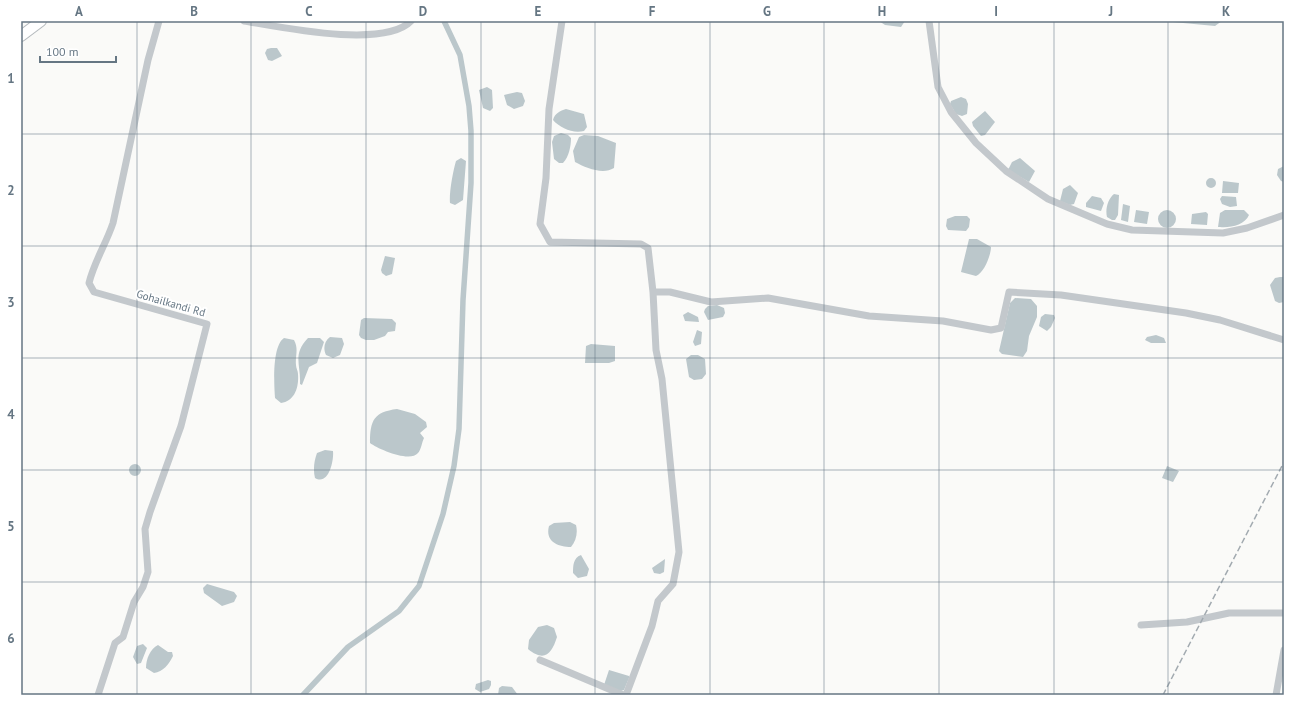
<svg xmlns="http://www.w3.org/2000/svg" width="1305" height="716" viewBox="0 0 1305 716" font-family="'PT Sans',sans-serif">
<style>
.water{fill:#bbc7cb}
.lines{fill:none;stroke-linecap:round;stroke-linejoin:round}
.canal{stroke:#bbc7cb;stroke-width:5.5}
.highway-casing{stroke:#b4b9bd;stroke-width:12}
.minor{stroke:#c3c8cc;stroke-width:7}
.highway{stroke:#fff;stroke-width:10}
.rail{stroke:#a2aab0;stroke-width:1.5;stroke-dasharray:6 3;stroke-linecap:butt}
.grid{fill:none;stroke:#657683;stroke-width:1;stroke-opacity:0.55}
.labels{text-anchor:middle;stroke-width:4;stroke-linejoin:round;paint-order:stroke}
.street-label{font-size:11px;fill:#657683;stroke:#fff}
.neatline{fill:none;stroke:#657683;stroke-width:1.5}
.grid-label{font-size:13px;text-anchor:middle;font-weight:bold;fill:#657683}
</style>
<rect width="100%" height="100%" fill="#fafaf8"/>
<path class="water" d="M879,21H905L901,27L885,25Z
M1162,21H1222L1215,26Z
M271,48H277L282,56L272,61L268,60L265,53L267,49Z
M487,87L492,90L493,108L490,111L483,108L479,90Z
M517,92L522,93L525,101L523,106L514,109L507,105L504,95Z
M961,97L966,99L968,104L967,114L962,116L956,114L950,104L951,101Z
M566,109L584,114L587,127L584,131C573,134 560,128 553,120C555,113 560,111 566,109Z
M985,111L995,122L985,135L981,136L973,126L972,122Z
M561,133L568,135L571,138C571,146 569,157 563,163H559L554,159L552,142L554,136Z
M584,135L598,136L616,143L614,168C603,175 586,168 575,162L573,151L579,137Z
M461,158L466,161L463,200L455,205L450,203C449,193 453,171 456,161Z
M1020,158L1035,171L1029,182L1008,170L1012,162Z
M1284,166V182L1281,181L1277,175L1278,169Z
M1206 183a5 5 0 1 1 10 0a5 5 0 1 1-10 0Z
M1223,181L1239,183L1238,193H1222Z
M1070,185L1078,193L1074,204L1070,205L1060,201L1063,189Z
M1114,194L1119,195L1118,215L1115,220H1112L1107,217C1105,209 1108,199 1114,194Z
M1092,196L1101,198L1104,203L1101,211L1086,207V203Z
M1222,196L1236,197L1237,206L1230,207L1222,204L1220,199Z
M1123,204L1130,206L1128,222L1121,220Z
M1136,210L1149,212L1147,224L1134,222Z
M1225,210H1244L1249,215C1245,225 1230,228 1220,227H1218L1220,213Z
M1158 219a9 9 0 1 1 18 0a9 9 0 1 1-18 0Z
M1206,212L1208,214L1207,225L1191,224L1192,214Z
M955,216H967L970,219L969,227L966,231L948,230L946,226L947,219Z
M969,239H977L991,247C991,255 984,273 976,276L961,272Z
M385,256L395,258L392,274L386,276L382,273L381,270Z
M1280,277H1284V302L1279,303L1275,301L1270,285L1275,278Z
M1015,298L1031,299L1037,306V317L1029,336L1027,351L1023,357L1002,354L999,351L1010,303Z
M717,305L724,308L725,313L723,317L708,320L704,312L705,309L708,306Z
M688,312L698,317L699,322L685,321L683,315Z
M1045,314L1054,315L1055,318L1051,327L1047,331L1039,326L1041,317Z
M364,318L392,319L396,323L395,331L388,332L385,336L374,340H366L361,338L359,335L361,320Z
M697,330L702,332L701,344L695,346L693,342Z
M1156,335L1164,338L1166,343H1151L1145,340L1147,337Z
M330,337L342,338L344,344L340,355L333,358L326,355C323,349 324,341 330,337Z
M284,338L294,340C299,349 295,356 296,365C296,368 298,371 298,374C299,387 295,401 281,403L275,398C274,384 272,346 284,338Z
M308,338H320L324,342L317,363L309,367L302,385L300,384C301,364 292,355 308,338Z
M591,344L615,346V361L609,363H585L586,346Z
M691,355H698L705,359L706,374L702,379L694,380L689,377L686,359Z
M397,409L415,414L426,422L427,427L420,433L424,438C422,442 421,450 418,453C410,463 378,449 370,443C370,420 374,412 397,409Z
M325,450L333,451C334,460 329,486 315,478C313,470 314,461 317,453Z
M129 470a6 6 0 1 1 12 0a6 6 0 1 1-12 0Z
M1167,466L1179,471L1173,482L1162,478Z
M570,522L576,525C578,533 576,541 571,547C557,547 545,541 549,526L554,523Z
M581,555L589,569L587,576L578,578L573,573C573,566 573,558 581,555Z
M665,559L664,572L660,574L654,573L652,568Z
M207,584L234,592L237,596L234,602L222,606L204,593L203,588Z
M547,625L554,628L557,637C552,653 545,663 528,649L529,640L538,627Z
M143,644L147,648L141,663L137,664L133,657L137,646Z
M158,645L168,652H172L173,656C169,664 163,672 154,673L146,668C146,659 150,649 158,645Z
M609,670L629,676V678L624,690L621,691L604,685Z
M488,680L491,681V685L489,689L480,692L475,689L476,684Z
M502,686L512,687L518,695H498L499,688Z"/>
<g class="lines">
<path class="canal" d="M303,695L348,647L399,611L419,586L443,514L454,466L459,429L463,300L471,183V131L469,106L460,55L444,21"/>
<g class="highway-casing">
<path id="highway" d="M21,36L41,21"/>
</g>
<path class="minor" d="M244,21C280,27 384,49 411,21
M562,21L549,109L546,178L540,224L550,242L641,244L648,248L653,292L656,350L662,379L679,552L673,584L658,601L652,626L626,695
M929,21L938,87L951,112L976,143L1006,171L1048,199L1107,224L1132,230L1223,233L1247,228L1284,215
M653,292H670L711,302L768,298L869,316L943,321L991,330L1001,328L1009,292L1061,295L1186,313L1220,320L1284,340
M1141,625L1187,622L1229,613H1284
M540,660L623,695
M98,695L115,643L123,637L134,602L143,587L148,572L145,529L150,512L181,426L207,324L94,292L89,283C94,262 106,244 113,223L148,60L159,21
M1276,695L1284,650"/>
<use href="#highway" class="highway"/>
<path class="rail" d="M1163,695L1284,462"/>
</g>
<path class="grid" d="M137,21V695M251,21V695M366,21V695M481,21V695M595,21V695M710,21V695M824,21V695M939,21V695M1054,21V695M1168,21V695M21,134H1284M21,246H1284M21,358H1284M21,470H1284M21,582H1284"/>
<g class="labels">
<g class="street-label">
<text transform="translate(171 303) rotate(16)" y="4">Gohailkandi Rd</text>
</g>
</g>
<rect width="1305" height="716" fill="none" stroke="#ffffff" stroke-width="44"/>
<path d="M40 56v6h76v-6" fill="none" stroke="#657683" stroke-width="2"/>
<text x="46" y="56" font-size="12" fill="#657683" stroke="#ffffff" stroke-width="3" paint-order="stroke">100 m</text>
<rect x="22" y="22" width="1261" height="672" class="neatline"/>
<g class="grid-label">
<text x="79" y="16">A</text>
<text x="194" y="16">B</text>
<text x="309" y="16">C</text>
<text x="423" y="16">D</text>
<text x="538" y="16">E</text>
<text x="652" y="16">F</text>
<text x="767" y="16">G</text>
<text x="882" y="16">H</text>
<text x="996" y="16">I</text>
<text x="1111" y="16">J</text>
<text x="1226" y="16">K</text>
<text x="11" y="83">1</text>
<text x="11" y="195">2</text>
<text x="11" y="307">3</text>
<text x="11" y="419">4</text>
<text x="11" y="531">5</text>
<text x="11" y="643">6</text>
</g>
</svg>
